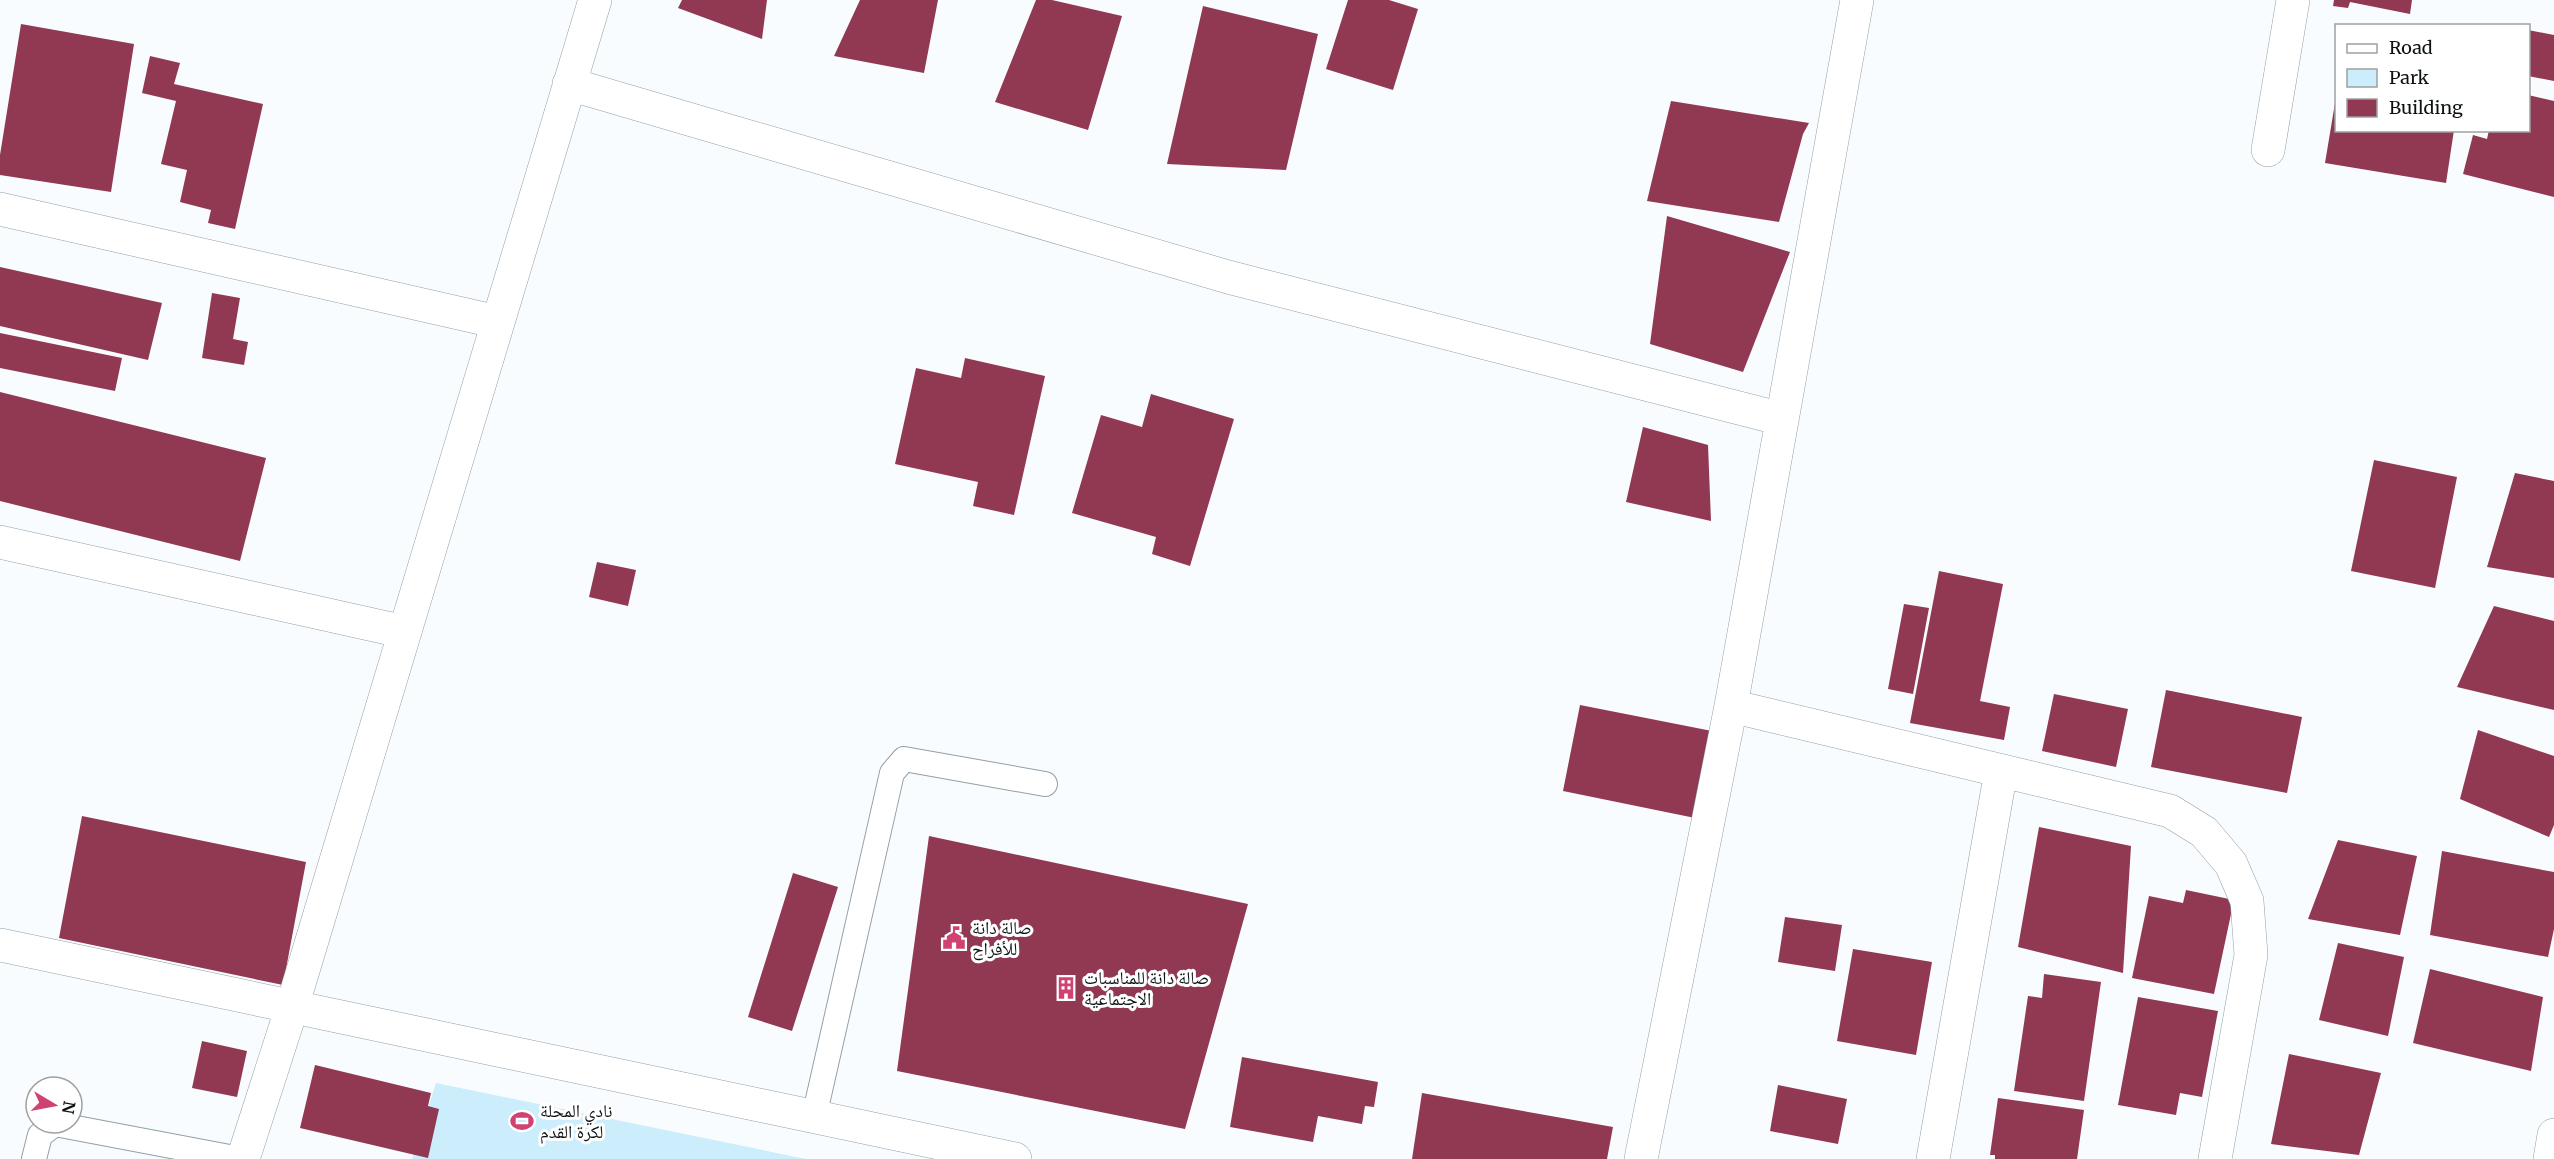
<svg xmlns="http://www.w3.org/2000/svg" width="2554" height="1159" viewBox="0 0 2554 1159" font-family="Merriweather,'Noto Naskh Arabic',serif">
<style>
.green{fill:#ccedfc}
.building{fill:#913853}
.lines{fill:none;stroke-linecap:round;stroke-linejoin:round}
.service-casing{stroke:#91a0a7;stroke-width:26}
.minor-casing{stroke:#91a0a7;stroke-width:34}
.tertiary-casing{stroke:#91a0a7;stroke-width:34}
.service{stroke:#fff;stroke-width:24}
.minor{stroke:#fff;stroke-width:33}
.tertiary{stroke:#fff;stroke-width:33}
.labels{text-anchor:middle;stroke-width:6;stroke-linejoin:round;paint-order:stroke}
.poi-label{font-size:18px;fill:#0c1214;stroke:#fff;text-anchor:start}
</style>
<rect width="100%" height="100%" fill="#f9fcfe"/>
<path class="green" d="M436,1083L806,1159H412Z"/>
<path class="building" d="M682,0H767L762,39L678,8Z
M860,0H938L924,73L834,56Z
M1036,0H1052L1122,16L1088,130L995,102Z
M1348,0H1389L1418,9L1393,90L1326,69Z
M2334,0H2412L2410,14L2350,2L2348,8L2333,6Z
M1203,6L1318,34L1286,170L1167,164Z
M21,24L134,44L111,192L0,175V155Z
M2528,30L2554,35V81L2528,76Z
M150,56L180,63L174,84L263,104L235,229L208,223L211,210L180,202L187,170L161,164L176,101L142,93Z
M2528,95L2554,101V197L2463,174L2473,135L2487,139L2489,130H2528Z
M1671,101L1809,123L1803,134L1779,222L1647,201Z
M2335,103L2336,130H2454L2446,183L2325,163Z
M1667,216L1790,252L1743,372L1650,344Z
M0,267L162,303L148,360L0,326Z
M212,293L240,298L233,339L248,342L244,365L202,358Z
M0,333L122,358L115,391L0,368Z
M965,358L1045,376L1014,515L973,506L978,482L895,464L916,368L961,378Z
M0,392L266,458L240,561L0,501Z
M1151,394L1234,419L1190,566L1152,554L1156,537L1072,513L1101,415L1142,427Z
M1643,427L1708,445L1711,521L1626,502Z
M2374,460L2457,477L2435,588L2351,571Z
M2515,473L2554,481V578L2487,567Z
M597,562L636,570L628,606L589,597Z
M1939,571L2003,584L1980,701L2010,707L2004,740L1910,723Z
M1904,604L1929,608L1913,694L1888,689Z
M2494,606L2554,621V710L2457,687Z
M2166,690L2302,717L2287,793L2151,767Z
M2054,694L2128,709L2116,767L2042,751Z
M1580,705L1717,732L1700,819L1563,791Z
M2478,730L2554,756V825L2549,837L2460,799Z
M82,816L306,862L283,985L59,938Z
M2039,827L2131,846L2123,973L2018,947Z
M929,836L1248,904L1185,1129L897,1071Z
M2338,840L2417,856L2400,935L2308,919Z
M2442,851L2554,872V929L2548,957L2430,935Z
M793,873L838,887L792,1031L748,1017Z
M2186,890L2234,900L2214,994L2132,978L2149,896L2183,903Z
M1785,917L1842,925L1835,971L1778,962Z
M2338,943L2404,957L2388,1036L2319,1020Z
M1853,949L1932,962L1916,1055L1837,1041Z
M2430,969L2543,997L2531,1071L2413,1043Z
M2044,974L2101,982L2084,1101L2014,1091L2028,996L2042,998Z
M2138,997L2218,1011L2202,1097L2180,1093L2176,1115L2118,1105Z
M202,1041L247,1051L237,1097L192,1088Z
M2289,1054L2381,1073L2359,1155L2271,1144Z
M1242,1057L1378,1082L1374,1107L1365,1106L1362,1124L1318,1116L1313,1142L1230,1127Z
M315,1065L431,1093L428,1106L439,1109L428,1158L300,1128Z
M1778,1085L1847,1099L1838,1144L1770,1131Z
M1422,1093L1613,1127L1607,1159H1412Z
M1998,1098L2084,1110L2077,1159H1995V1155H1990Z"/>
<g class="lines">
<g class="service-casing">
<path id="service" d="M814,1117L892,773L904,759L1045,784
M34,1159L40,1135L55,1124L240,1159"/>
</g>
<g class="minor-casing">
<path id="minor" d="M569,84L1228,277L1782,419
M2268,150L2293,0
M0,209L498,322
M0,542L405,632
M1731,706L2170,811L2204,832L2231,864L2247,901L2251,955L2215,1159
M243,1159L292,1007L595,0
M1641,1159L1731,706L1857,0
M1933,1159L2001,771
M2550,1159L2554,1135"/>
</g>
<g class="tertiary-casing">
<path id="tertiary" d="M0,945L1015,1159"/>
</g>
<use href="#service" class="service"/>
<use href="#minor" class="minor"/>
<use href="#tertiary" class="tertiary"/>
</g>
<defs>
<g id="civic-bare" transform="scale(1.8)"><path d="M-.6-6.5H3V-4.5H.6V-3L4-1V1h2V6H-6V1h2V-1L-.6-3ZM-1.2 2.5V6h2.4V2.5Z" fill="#cf4271" stroke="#fff" stroke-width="2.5" paint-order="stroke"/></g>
<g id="building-bare" transform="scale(1.8)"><path d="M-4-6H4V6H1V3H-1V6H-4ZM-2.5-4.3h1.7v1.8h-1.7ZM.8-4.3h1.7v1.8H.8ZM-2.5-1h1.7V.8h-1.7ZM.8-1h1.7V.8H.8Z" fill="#cf4271" stroke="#fff" stroke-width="2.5" paint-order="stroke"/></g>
<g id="stadium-bare" transform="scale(1.8)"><path d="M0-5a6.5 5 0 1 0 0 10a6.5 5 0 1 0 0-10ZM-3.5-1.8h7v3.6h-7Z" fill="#cf4271" stroke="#fff" stroke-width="2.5" paint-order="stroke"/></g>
</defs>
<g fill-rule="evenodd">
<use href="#civic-bare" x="954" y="938"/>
<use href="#building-bare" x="1066" y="988"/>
<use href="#stadium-bare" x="522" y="1121"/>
</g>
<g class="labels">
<g class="poi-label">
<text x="972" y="934">صالة دانة<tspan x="972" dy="21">للأفراح</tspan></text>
<text x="1084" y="984">صالة دانة للمناسبات<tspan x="1084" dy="21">الاجتماعية</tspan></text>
<text x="540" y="1117">نادي المحلة<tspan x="540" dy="21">لكرة القدم</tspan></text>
</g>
</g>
<rect x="2335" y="24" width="195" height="108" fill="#ffffff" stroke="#9ea0a1" stroke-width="1.5"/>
<rect x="2347" y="44" width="30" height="9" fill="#ffffff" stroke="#9ea0a1" stroke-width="1.5"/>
<text x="2389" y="54" font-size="18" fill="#0c1214">Road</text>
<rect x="2347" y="69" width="30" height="18" fill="#ccedfc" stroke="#9ea0a1" stroke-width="1.5"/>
<text x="2389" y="84" font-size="18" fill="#0c1214">Park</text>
<rect x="2347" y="99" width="30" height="18" fill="#913853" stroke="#9ea0a1" stroke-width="1.5"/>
<text x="2389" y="114" font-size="18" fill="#0c1214">Building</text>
<g transform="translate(54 1105) rotate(100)"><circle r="28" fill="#ffffff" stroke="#9ea0a1" stroke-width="1.5"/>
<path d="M0-4.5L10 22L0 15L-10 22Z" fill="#cf4271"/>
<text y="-9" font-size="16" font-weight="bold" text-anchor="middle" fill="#0c1214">N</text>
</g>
</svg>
